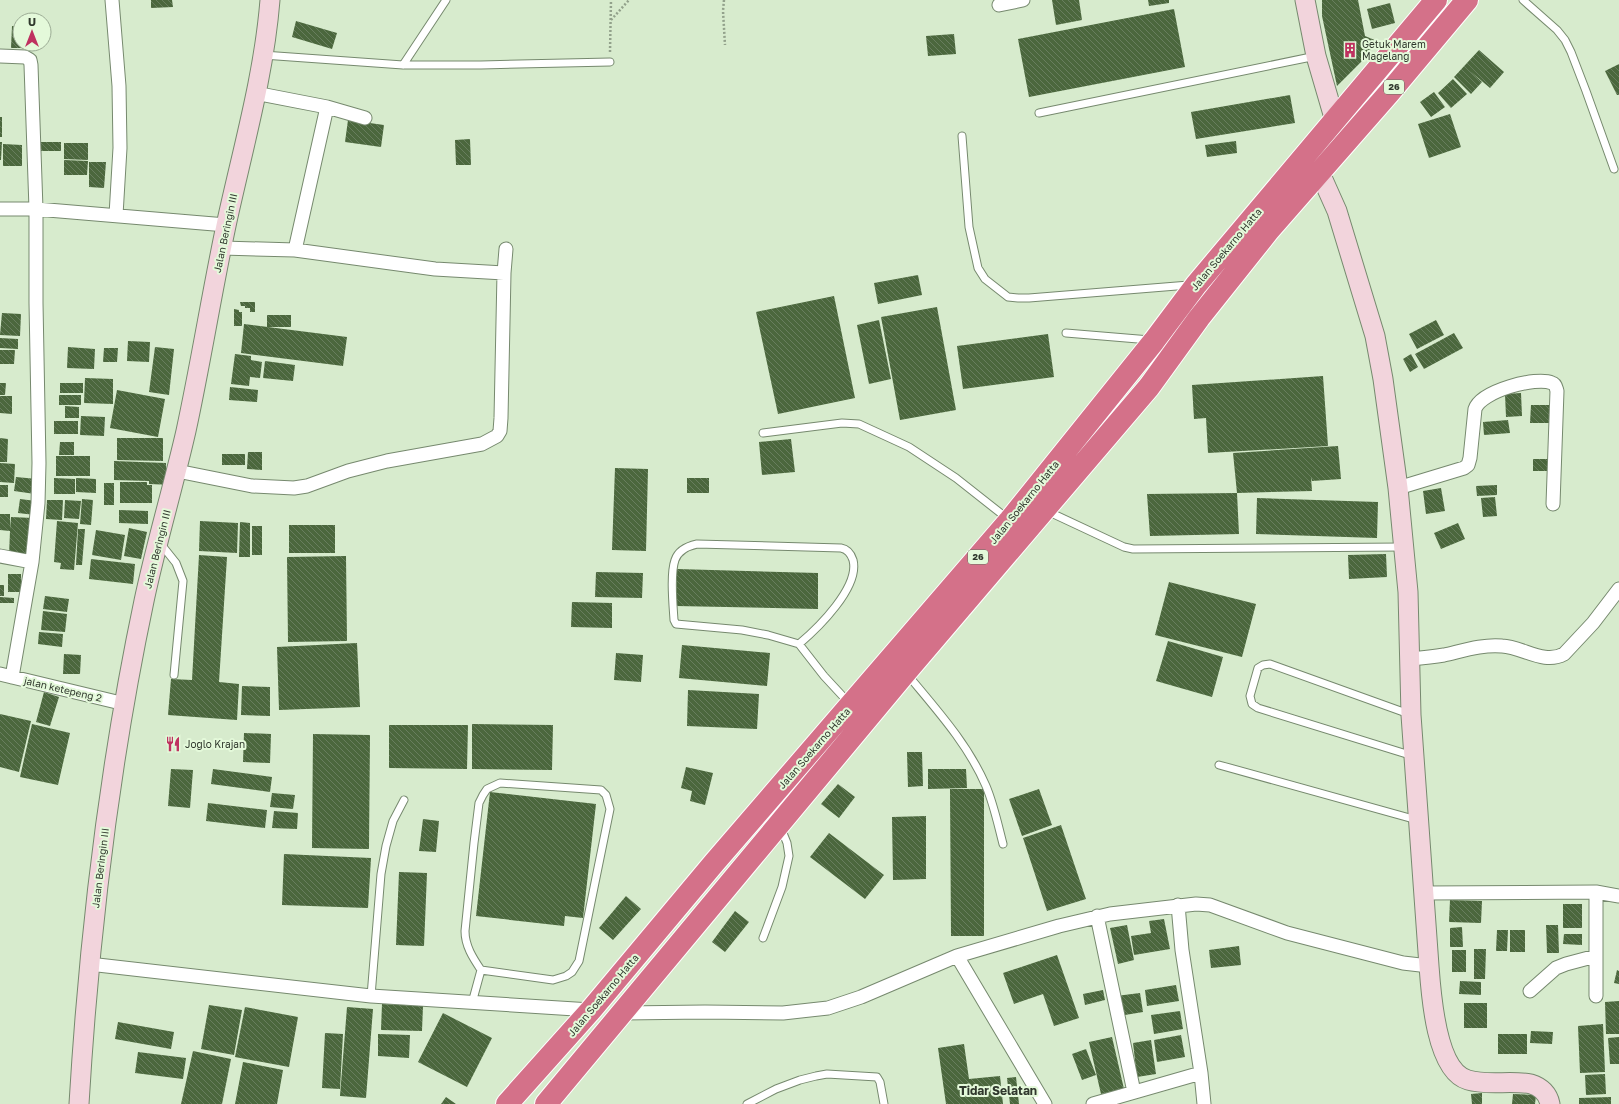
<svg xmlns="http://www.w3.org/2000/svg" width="1619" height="1104" viewBox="0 0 1619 1104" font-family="'Golos Text',sans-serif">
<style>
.building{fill:url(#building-back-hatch)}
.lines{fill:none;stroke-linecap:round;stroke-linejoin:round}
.lane-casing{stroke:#76896e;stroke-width:9}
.street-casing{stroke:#76896e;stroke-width:15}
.secondary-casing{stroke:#76896e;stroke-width:21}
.highway-casing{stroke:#fff;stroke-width:24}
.path{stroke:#92a18b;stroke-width:2.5;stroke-dasharray:2 2;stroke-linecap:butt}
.lane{stroke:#fff;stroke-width:7}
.street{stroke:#fff;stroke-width:13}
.secondary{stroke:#f2d4dc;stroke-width:19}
.highway{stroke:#d47189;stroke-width:22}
.labels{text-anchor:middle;stroke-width:4;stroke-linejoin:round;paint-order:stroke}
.shield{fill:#e4f9da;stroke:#667261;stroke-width:1}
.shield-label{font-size:9px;font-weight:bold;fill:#30382d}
.poi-label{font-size:10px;fill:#30382d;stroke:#e4f9da;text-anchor:start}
.street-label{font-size:10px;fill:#30382d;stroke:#e4f9da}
.quarter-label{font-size:12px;font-weight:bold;fill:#30382d;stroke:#e4f9da}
</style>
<defs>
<pattern id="building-back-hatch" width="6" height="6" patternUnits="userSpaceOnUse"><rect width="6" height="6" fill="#4b673d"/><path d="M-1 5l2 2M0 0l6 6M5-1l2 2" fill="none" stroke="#687e5e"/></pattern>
</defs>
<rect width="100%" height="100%" fill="#d7ebcd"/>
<path class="building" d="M151,0H172L173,7L151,8Z
M1052,0H1079L1082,20L1056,25Z
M1148,0H1169V3L1149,6Z
M1322,0H1358L1365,36L1377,41L1365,58L1337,86L1322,16Z
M1390,3L1395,23L1372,29L1367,9Z
M1174,9L1185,67L1029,97L1018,39Z
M296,21L337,33L332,49L292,37Z
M12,26L20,27V44H27V48H11Z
M954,34L956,54L928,56L926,36Z
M1479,50L1504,72L1490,88L1470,71L1482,82L1471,94L1454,77Z
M1619,64V95H1617L1605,71Z
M1453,79L1467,94L1451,108L1438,93Z
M1434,92L1445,107L1431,117L1420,102Z
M1290,95L1295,123L1196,139L1191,112Z
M1450,114L1461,147L1429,158L1418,124Z
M0,117H2V137H0Z
M348,120L384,125L381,147L345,142Z
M470,139L471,165H456L455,140Z
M1236,141L1237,153L1207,157L1205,145Z
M0,142H2L1,160H0Z
M39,142H61V151H39Z
M64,143H88V160L64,159Z
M3,144L22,145V166H3Z
M64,160L88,161L87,175H64Z
M89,162H106L104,188L89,187Z
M918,275L922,295L878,304L874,283Z
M834,296L855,398L778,414L756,312Z
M240,302H255V312H250V308H245V306H241Z
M937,307L956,410L900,420L881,317Z
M234,309L239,310V312H242V326H234Z
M2,313L21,314L20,336L0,335Z
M267,315H291V327H267Z
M879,320L891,379L869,384L857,325Z
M1436,320L1444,335L1417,349L1409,334Z
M244,324L347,337L343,366L241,353Z
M1454,333L1463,348L1424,369L1415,354Z
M1048,334L1054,377L963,389L957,346Z
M0,338L18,339V349L0,348Z
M128,341L150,342L149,362L127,361Z
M68,347L95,349L94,369L67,368Z
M155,347L174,349L169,395L149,392Z
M104,348H118L117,362H103Z
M0,350H15L14,364H0Z
M235,354L251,356V360L262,362L260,378L250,377L249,386L231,384Z
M1411,354L1418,367L1410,372L1403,359Z
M265,361L295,365L293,381L263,378Z
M1323,376L1328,446L1208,453L1206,418L1194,419L1192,385Z
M85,378L113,379V404L84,403Z
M0,383H6L5,395H0Z
M60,383H83V393H60Z
M230,387L258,390L257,402L229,400Z
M117,390L165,399L158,437L110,428Z
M1521,393L1522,416L1506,417L1505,394Z
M59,395H81V405H59Z
M0,396H12V414L0,413Z
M1531,405H1550L1549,423H1530Z
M65,406L79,407V418H65Z
M81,416L105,417L104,436L80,435Z
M1508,420L1510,433L1484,435L1483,422Z
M54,421H78V434H54Z
M0,438L8,439L7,462H0Z
M117,438H163V461L117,460Z
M791,439L795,472L762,475L759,442Z
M60,442H74V455H59Z
M1338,446L1341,479L1312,481L1311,477L1312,491L1237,493L1233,453Z
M248,452H262V470L247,469Z
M222,454H245V465H222Z
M56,456H90V476H56Z
M1533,459H1551L1550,471H1533Z
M114,461L166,463V469H174L173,485L149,484V481L114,480Z
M0,463L15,464L14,483L0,482Z
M615,468L648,469L646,551L612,550Z
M16,477L37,479L35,494L14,491Z
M54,478L75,479V494H54Z
M76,478L96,479V493L76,492Z
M687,478H709V493H687Z
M120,482H147V485H152V503H120Z
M104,483H114V505H104Z
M0,485H8V497H0Z
M1497,485V495L1477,496L1476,486Z
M1441,488L1445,511L1426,514L1423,491Z
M1237,493L1239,534L1150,536L1147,494Z
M1495,497L1497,516L1483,517L1481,498Z
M1257,498L1378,502L1377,538L1256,534Z
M20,499L36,501L35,515L18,513Z
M82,499L93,500L91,525L80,524Z
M47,500H63L62,520L46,519Z
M65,500L81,501L79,519L64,518Z
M119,510L148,511V524L119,523Z
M0,514H10V529L11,517L33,518L32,555H9L10,531L0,530Z
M57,521L78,523L74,570L60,569L61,563L54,562Z
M200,521L238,523L237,553L199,551Z
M240,522L250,523V557H239Z
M1458,523L1465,539L1441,549L1434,533Z
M289,525H335V553H289Z
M252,526H262V555H252Z
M129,528L147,532L141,559L124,556Z
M78,529H85L82,565H76Z
M96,530L125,535L121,560L92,555Z
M1386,554L1387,577L1349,579L1348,555Z
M199,555L227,557L219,682L239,684L237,720L168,715L171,679L192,680Z
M346,556L347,641L288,642L287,557Z
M91,559L135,564L133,584L89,579Z
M677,569L818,573V609L676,606Z
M596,572L643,573L642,598L595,597Z
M8,574H21V592H8Z
M1169,582L1256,604L1242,657L1155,635Z
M0,585H4V596H0Z
M45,596L69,599L67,612L43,609Z
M0,597L14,598V603H0Z
M572,602L612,603V628L571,627Z
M43,611L67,614L65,632L41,630Z
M39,632L63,634L62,647L38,644Z
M1168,641L1223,657L1212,697L1156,681Z
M357,643L360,707L279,710L277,647Z
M682,645L770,653L767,686L679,678Z
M616,653L643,655L641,682L614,680Z
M64,654L81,655L80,674H63Z
M242,686L270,687V716L241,715Z
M688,690L759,694L757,729L687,726Z
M44,692L59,697L50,726L36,722Z
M0,714L31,721L19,772L0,767Z
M32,724L70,733L58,785L20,777Z
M472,724L553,725L552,770L472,769Z
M389,725H468L467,769L389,768Z
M244,733L271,734L270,763L243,762Z
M313,734L370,735L369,849L312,848Z
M907,752H922L923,786L908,787Z
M686,767L713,773L705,805L690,801L692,791L681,788Z
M171,769L193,770L190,808L168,806Z
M213,769L272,777L270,792L211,784Z
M928,769H966L967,788L928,789Z
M838,784L855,797L839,818L821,804Z
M950,789H984V936H951Z
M1039,789L1052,825L1022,836L1009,799Z
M490,792L596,804L583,918L565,916L564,926L476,916Z
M272,793L295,795L293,809L270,807Z
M208,803L267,810L265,828L206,821Z
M274,811L298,813L297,829L272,828Z
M926,816V879L893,880L892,817Z
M423,819L439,821L436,852L419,851Z
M1061,825L1086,899L1047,911L1023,838Z
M829,833L884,875L865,899L810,857Z
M284,854L371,858L368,908L282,905Z
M399,872L427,873L424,946L396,945Z
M626,896L641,909L613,940L599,928Z
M1450,900L1482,901L1481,923L1449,922Z
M1563,904H1582V928H1563Z
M735,911L749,922L725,952L712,942Z
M1164,919L1170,949L1134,955L1131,936L1151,933L1149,921Z
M1127,925L1134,960L1118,964L1110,928Z
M1546,925H1558L1559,953H1547Z
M1462,927L1463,947H1450V928Z
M1497,930H1508L1507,951H1496Z
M1510,930H1525V952H1510Z
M1564,934H1582V945L1563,944Z
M1239,946L1241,965L1211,968L1209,950Z
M1474,949H1486L1485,979H1474Z
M1452,950H1466V972H1452Z
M1057,955L1079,1018L1054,1026L1043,994L1014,1004L1003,973Z
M1617,970L1619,971V984L1614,983Z
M1460,981L1481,982V995L1459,994Z
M1176,985L1179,1001L1147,1006L1145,990Z
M1103,990L1105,1000L1085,1005L1083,994Z
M1140,993L1143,1012L1119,1016L1116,996Z
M1619,1001V1034H1606L1605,1002Z
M1464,1003H1487V1028H1464Z
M382,1004L423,1006L422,1031L381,1030Z
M209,1005L242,1010L234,1055L201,1049Z
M245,1007L298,1017L289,1067L235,1057Z
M347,1007L373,1009L366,1098L340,1096Z
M1180,1011L1183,1029L1154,1034L1151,1015Z
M443,1013L492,1038L467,1087L418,1062Z
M118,1022L174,1032L171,1049L115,1039Z
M1603,1024L1605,1072L1580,1073L1578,1026Z
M1531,1031L1553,1032L1552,1044L1530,1043Z
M325,1033L343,1034L340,1089L322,1088Z
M378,1034L410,1035L409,1058L378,1056Z
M1498,1034H1527V1054H1498Z
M1181,1035L1185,1057L1157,1062L1154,1040Z
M1112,1037L1124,1089L1101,1094L1089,1042Z
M1619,1037V1064H1610L1608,1038Z
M1151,1040L1156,1074L1137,1077L1133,1043Z
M964,1044L969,1079L1000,1076L1003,1104H946L938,1048Z
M1086,1049L1096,1075L1082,1080L1072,1054Z
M193,1051L231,1059L222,1104H181Z
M138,1052L186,1058L183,1079L135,1073Z
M243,1062L283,1070L277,1104H235Z
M1605,1074L1606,1094L1586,1095L1585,1075Z
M1016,1077L1019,1104H1010L1007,1078Z
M1482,1093V1104H1472L1471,1094Z
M1513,1094L1536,1095L1535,1104H1512Z
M446,1097L456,1104H441Z
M1611,1097V1104H1579V1098Z"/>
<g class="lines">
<g class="lane-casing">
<path id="lane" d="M1523,0L1557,30L1565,40L1571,52L1586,91L1614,169
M263,55L403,65H481L610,62
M403,65L446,0
M1039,113L1316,56
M962,136L969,227L978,268L985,279L1008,297L1018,298H1029L1189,285
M1066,333L1150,340
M763,433L842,423L859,424L909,447L956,478L1008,519
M1047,511L1124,547L1133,549L1402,547
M160,543L176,563L183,581L174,675
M799,644C818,628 860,587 853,560C851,554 847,549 841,548L697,544C688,546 678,551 675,560C670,574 673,604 674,620L676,624L742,630L768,635L799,644L824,676L849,703
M907,674C936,709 968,744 986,786C994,805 998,825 1003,844
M1409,714L1270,664L1263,665L1258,668L1250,696L1252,704L1258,708L1413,756
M1219,765L1417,820
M763,938L782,887L789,856L787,843L781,828
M371,996L381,874L386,846L393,821L404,800
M472,1003L481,970C473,958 465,946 465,931L474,843L479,803L483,795L487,789L500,783L601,790L606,795L610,809L579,961L572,972L566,976L553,980L481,970
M747,1104L776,1089L800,1080L816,1076L827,1074L877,1077L880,1082L884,1104"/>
</g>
<g class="street-casing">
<path id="street" d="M112,0L119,86L120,148L116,215
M999,5L1023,0
M0,56L25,57L30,60L31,65L36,209V303L39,463L38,503L32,562L12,677
M255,93L327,107L295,250
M327,107L365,118
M0,209H36L226,225
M222,248L295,250L435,269L504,273
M177,471L252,486L294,488L307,486L348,471L387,461L482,444L497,436L500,431L501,418L504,273L506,249
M1398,488L1464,468L1468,465L1470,458L1475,409C1481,391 1536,376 1552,383C1556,384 1556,388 1557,391L1553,504
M0,556L32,562
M1410,659C1421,658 1432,657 1444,655C1462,651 1483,644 1502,646C1523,647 1544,665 1564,654L1593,623L1619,589
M0,674L125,704
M1596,892V996
M1425,893L1596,892L1619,896
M1097,916L1134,1092
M957,956L1045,1104
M89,964L371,996L591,1010
M1530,991L1556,968L1566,964L1596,956
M623,1013L705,1012L783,1013L828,1008L861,997L957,956L1059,926L1110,914L1196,904L1210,905L1287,933L1403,963L1429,966
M1201,1073L1204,1104
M1093,1104L1201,1073L1182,950L1178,905"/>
</g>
<g class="secondary-casing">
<path id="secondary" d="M1305,0L1316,56L1335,121
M1320,173L1337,211L1375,336L1383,379L1398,488L1408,592L1411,715L1429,966C1431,994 1436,1071 1468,1080C1488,1086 1510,1080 1531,1084C1541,1087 1548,1094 1550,1104
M79,1104C89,935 109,767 144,601C156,544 173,488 186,431C201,362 212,291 227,221C243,148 264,75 270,0"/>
</g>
<g class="highway-casing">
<path id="highway" d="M507,1104L591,1010L714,863L1010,520L1154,341L1196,285L1436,0
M546,1104L906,672L1149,387L1199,318L1269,230L1389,93L1467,0"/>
</g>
<path class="path" d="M724,0L723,11L725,45
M611,20L629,0
M610,52L611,0"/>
<use href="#lane" class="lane"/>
<use href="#street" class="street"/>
<use href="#secondary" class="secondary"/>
<use href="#highway" class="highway"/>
</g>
<defs>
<g id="building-bare" transform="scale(1.2)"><path d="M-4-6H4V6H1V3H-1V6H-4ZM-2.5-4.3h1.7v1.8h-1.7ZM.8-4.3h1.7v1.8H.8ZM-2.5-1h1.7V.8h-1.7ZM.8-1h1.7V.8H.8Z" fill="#bf3160" stroke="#e4f9da" stroke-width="2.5" paint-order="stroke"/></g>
<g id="restaurant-bare" transform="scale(1.2)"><path d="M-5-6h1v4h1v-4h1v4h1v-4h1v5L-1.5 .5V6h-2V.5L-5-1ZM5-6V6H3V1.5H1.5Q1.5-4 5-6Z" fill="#bf3160" stroke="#e4f9da" stroke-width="2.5" paint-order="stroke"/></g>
</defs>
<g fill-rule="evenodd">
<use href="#building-bare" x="1350" y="50"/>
<use href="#restaurant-bare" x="173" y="744"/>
</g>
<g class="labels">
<g class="shield">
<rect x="1384" y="80" width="20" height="14" rx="3"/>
<rect x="968" y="550" width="20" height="14" rx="3"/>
</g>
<g class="shield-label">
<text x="1394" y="90">26</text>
<text x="978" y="560">26</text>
</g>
<g class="poi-label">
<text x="1362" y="48">Getuk Marem<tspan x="1362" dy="12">Magelang</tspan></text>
<text x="185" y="748">Joglo Krajan</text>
</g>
<g class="street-label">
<text transform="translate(225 233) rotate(-78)" y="4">Jalan Beringin III</text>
<text transform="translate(1226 249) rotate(-50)" y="4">Jalan Soekarno Hatta</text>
<text transform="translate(1024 502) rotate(-51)" y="4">Jalan Soekarno Hatta</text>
<text transform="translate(157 549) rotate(-76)" y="4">Jalan Beringin III</text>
<text transform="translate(63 689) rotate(13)" y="4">jalan ketepeng 2</text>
<text transform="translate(814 748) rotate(-49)" y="4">Jalan Soekarno Hatta</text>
<text transform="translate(100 868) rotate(-83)" y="4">Jalan Beringin III</text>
<text transform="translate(603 995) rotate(-50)" y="4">Jalan Soekarno Hatta</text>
</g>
<g class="quarter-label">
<text x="998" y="1095">Tidar Selatan</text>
</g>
</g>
<g transform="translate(32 32)"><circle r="19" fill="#e4f9da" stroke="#9cac95"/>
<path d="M0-3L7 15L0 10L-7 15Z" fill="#bf3160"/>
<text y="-6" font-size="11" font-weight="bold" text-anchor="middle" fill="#30382d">U</text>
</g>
</svg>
